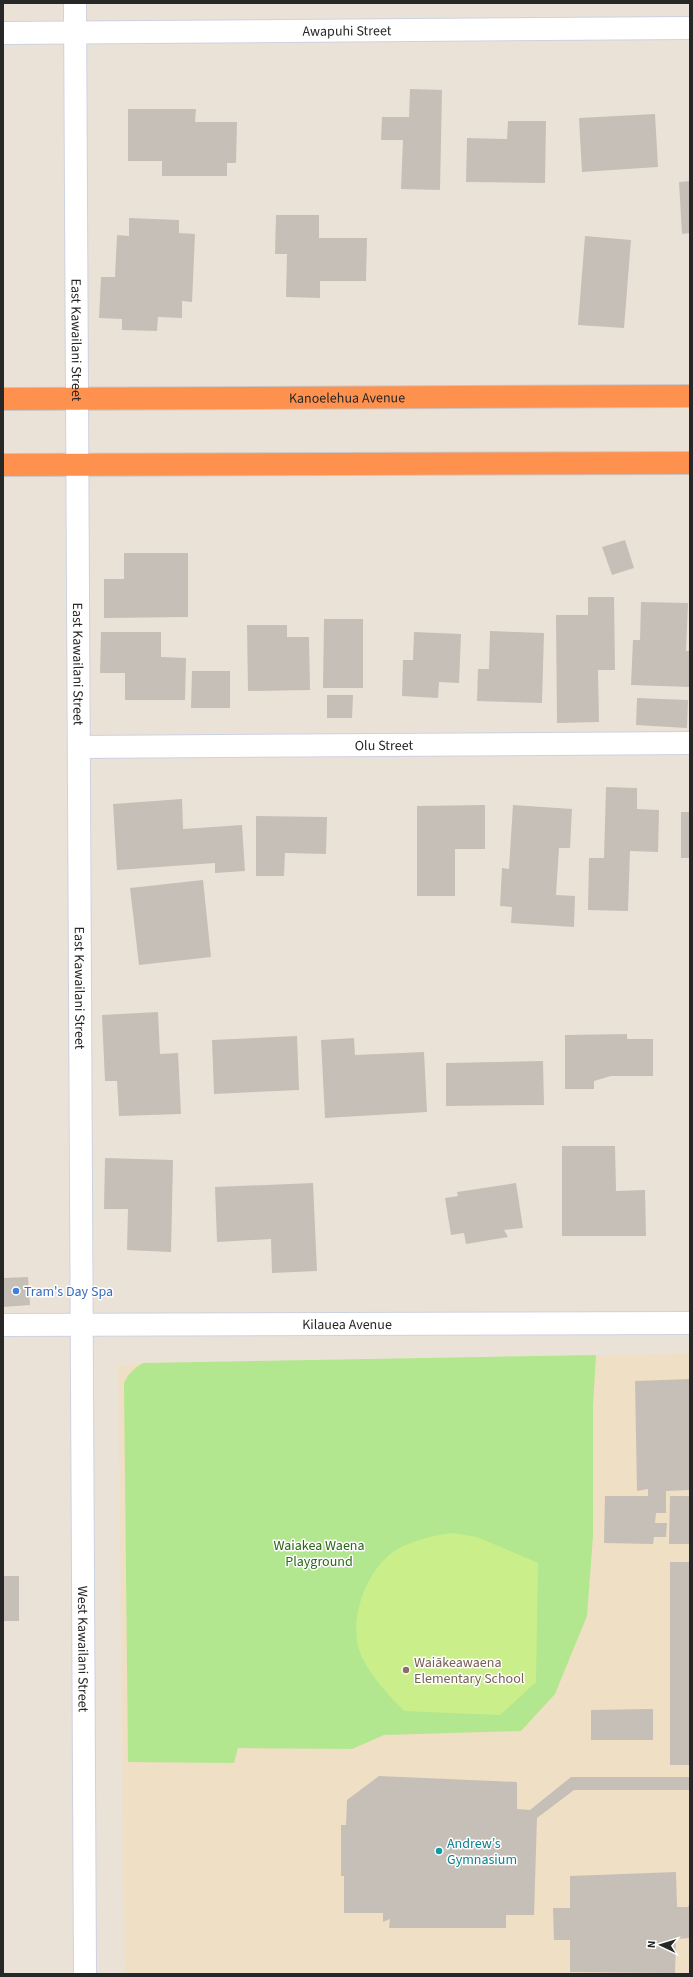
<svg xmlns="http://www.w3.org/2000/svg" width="693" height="1977" viewBox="0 0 693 1977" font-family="'Source Sans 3',sans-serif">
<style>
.education{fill:#efdfc5}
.green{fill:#b2e78f}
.pitch{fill:#caef8a}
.building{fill:#c6bfb7}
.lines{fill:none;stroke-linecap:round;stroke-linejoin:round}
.street-casing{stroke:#cdd2e2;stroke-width:24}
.secondary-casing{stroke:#cdd2e2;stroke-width:24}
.highway-casing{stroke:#c7c7c7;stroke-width:24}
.street{stroke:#fff;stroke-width:22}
.secondary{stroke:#fff;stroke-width:22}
.highway{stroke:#ff914f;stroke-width:22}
.shop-dot{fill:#3f7fe0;stroke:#fff;stroke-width:1.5}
.education-dot{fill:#8d6e63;stroke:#fff;stroke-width:1.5}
.culture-dot{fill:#0f9aa8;stroke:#fff;stroke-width:1.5}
.labels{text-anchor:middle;stroke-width:3;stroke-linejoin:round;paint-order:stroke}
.street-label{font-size:14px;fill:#272727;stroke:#fff}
.shop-label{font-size:14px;fill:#366cbe;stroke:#fff;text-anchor:start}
.park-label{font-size:14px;fill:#2a6714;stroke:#fff}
.education-label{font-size:14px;fill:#785e54;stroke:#fff;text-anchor:start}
.culture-label{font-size:14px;fill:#0d838f;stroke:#fff;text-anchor:start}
</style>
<rect width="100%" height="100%" fill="#ebe2d7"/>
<path class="education" d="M690,1354V1974H125L118,1366L143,1363Z"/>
<path class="green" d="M596,1355L593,1406V1536L587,1616L555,1694L521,1731L384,1735L352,1749L238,1748L234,1763L128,1762L124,1383C129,1373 134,1368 143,1363Z"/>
<path class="pitch" d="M452,1533L477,1537L538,1563L536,1682L500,1715L404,1711C389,1695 370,1676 361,1655C348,1625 363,1579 387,1557C403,1542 431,1536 452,1533Z"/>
<path class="building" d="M410,89L442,90L440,190L401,189L403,140H381L382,117H409Z
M128,109H196L195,122H237L236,163H227V176H162V161H128Z
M655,114L658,167L582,172L579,118Z
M508,121H546L545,183L466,182L467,138L507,139Z
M690,181V233L682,234L679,182Z
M276,215H319V238H367L366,281H320V298L286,297L287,254H275Z
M129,218L179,220V233L195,234L192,302L182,301V318L158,317L157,331L122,330V319L99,318L101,277H115L117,235L129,236Z
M585,236L631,240L624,328L578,325Z
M625,540L634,568L612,575L602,547Z
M124,553H188V617L104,618V579H124Z
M588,597H614L615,670H598L599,722L557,723L556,615H588Z
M641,602L688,603L686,651H690V687L631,685L633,640H640Z
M324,619H363V688H323Z
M247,625H287V637H309L310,690L248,691Z
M490,631L544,633L542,703L477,701L478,669H489Z
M101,632H161V657L186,658L185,700H125V673H100Z
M414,632L461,634L459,683L439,682L438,698L402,696L403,660H413Z
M192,671H230V708H191Z
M327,695H353L352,718H327Z
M637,698L688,700L687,728L636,725Z
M606,787L637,788V809L659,810L658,852L630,851L628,911L588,910L589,858H604Z
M182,799L183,829L242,825L245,871L215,873V863L117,870L113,804Z
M485,805V849H455V896H417V806Z
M513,805L572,809L570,848H559L556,895L575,896L574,927L511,923L512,907L500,906L502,868L509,869Z
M681,812H690V858H681Z
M256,816L327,817L326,854L285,853L284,876H256Z
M203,880L211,957L139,965L130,888Z
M158,1012L160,1054L178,1053L181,1114L119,1116L117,1081H105L102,1015Z
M627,1034V1039H653V1076H611L594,1081V1089H565V1035Z
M297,1036L299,1090L214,1094L212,1040Z
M354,1038L355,1055L424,1052L427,1112L325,1118L321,1040Z
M543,1061L544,1105L446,1106V1063Z
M562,1146H615L616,1191L645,1190L646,1236H562Z
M105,1158L173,1160L171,1252L127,1250L128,1209H104Z
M313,1183L317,1271L272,1273L271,1239L217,1242L215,1187Z
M516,1183L523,1228L504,1230L508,1237L466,1244L464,1233L451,1235L445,1198L458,1196L457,1192Z
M28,1277L30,1305L3,1307V1278Z
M690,1379V1490L666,1491V1513H656L655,1523H667L666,1537H654L653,1544L604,1543L605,1496H648V1489L637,1491L635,1381Z
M670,1496H690V1544H669Z
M670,1562H690V1765H670Z
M3,1576H19V1621H3Z
M653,1709V1740H591V1710Z
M379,1776L517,1782V1809L530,1810L571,1777H690V1790H574L537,1818L534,1915H506V1928H389L390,1919L383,1922V1913H344V1876H341V1825H346L347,1800Z
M676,1872L677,1907H688L690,1902V1938L676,1939L675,1973L570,1972V1940H554L553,1908H570V1876Z"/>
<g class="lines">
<g class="street-casing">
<g id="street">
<path id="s1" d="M3,33L690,28"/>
<path id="s2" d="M79,747L690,743"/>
</g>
</g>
<g class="secondary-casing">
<g id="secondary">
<path id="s3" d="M75,3L85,1974"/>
<path id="s4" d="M3,1325L690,1323"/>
</g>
</g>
<g class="highway-casing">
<g id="highway">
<path id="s5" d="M3,399L690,396"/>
<path d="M3,465L690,463"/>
</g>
</g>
<use href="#street" class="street"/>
<use href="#secondary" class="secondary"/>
<use href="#highway" class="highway"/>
</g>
<circle class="shop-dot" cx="16" cy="1291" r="4"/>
<circle class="education-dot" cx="406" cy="1670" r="4"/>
<circle class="culture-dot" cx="439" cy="1851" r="4"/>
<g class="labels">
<g class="street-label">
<text dy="5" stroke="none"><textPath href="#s1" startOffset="344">Awapuhi Street</textPath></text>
<text dy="5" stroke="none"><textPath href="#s3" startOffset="337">East Kawailani Street</textPath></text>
<text dy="5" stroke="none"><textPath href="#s5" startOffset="344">Kanoelehua Avenue</textPath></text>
<text dy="5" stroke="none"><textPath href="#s3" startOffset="661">East Kawailani Street</textPath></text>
<text dy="5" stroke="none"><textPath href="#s2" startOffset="305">Olu Street</textPath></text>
<text dy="5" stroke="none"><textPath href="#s3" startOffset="985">East Kawailani Street</textPath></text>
<text dy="5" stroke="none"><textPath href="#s4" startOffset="344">Kilauea Avenue</textPath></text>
<text dy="5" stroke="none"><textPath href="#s3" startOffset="1646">West Kawailani Street</textPath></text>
</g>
<g class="shop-label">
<text x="24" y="1296">Tram's Day Spa</text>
</g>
<g class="park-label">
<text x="319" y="1550">Waiakea Waena<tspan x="319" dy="16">Playground</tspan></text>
</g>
<g class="education-label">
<text x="414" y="1667">Waiākeawaena<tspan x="414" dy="16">Elementary School</tspan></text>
</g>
<g class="culture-label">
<text x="447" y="1848">Andrew’s<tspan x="447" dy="16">Gymnasium</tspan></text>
</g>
</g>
<rect width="693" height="1977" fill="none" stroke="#272727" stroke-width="8"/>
<g transform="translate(661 1945) rotate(274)" stroke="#ffffff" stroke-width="3" paint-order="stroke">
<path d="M0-3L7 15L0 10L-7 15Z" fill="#272727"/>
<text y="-6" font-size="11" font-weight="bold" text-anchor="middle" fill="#272727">N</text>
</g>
</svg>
